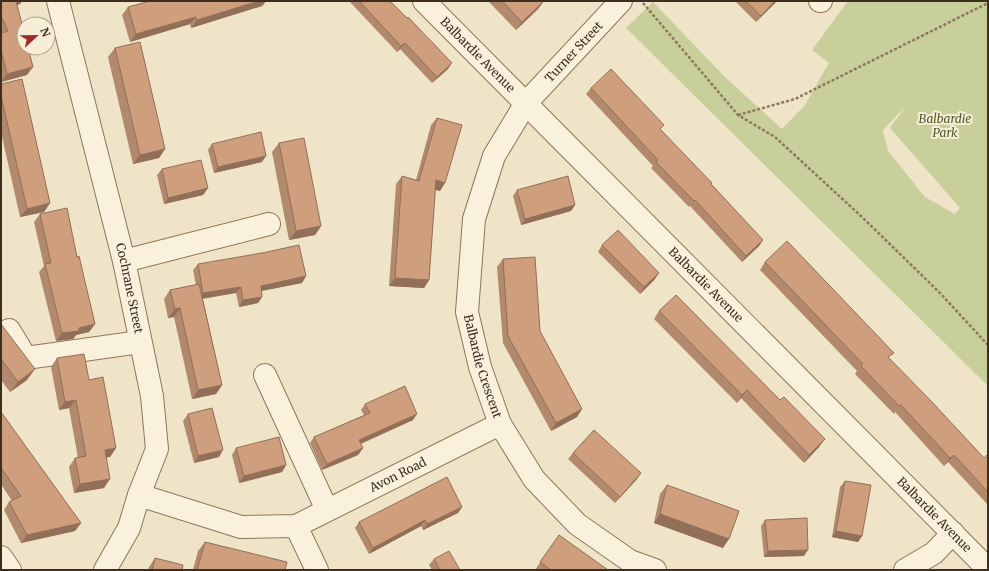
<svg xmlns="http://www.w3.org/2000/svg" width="989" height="571" viewBox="0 0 989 571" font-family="Merriweather,serif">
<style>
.green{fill:#c9cf9b;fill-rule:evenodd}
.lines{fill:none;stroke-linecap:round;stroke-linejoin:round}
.minor-casing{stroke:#8d765c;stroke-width:24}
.path{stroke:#8d765c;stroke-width:2.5;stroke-dasharray:3 2;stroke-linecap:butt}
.minor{stroke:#faf1dc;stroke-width:22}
.wall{fill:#b2896c}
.shaded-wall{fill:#916f58}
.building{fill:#cf9f7d;stroke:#916f58}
.labels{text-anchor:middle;stroke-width:4;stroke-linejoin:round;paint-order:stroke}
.street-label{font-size:12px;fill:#3d2e20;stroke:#f7eed8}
.park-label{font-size:12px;font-style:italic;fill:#4d5a26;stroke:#f7eed8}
</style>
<rect width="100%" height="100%" fill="#f0e4c8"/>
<path class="green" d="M848,1H988V386L626,28L653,2L726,78L782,129L805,105L829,63L812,50ZM906,106L890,128L960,208L955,214L925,197L888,151L883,130Z"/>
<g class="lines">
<g class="minor-casing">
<g id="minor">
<path id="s1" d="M58,1L124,261L152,396L157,449L139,495L129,528L105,570"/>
<path id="s2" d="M424,1L988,569"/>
<path id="s3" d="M621,1L526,103L494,156L474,219L467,312L480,367L500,424L534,479L577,524L630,561L655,570"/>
<path d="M820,1H821"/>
<path d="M124,261L269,224"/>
<path d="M9,330L26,358L140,342"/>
<path d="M265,375L327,510"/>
<path id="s4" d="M139,495L241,527L296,526L500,424"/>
<path d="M296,526L317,570"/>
<path d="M1,557L10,570"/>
<path d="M905,570L934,553L953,533"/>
</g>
</g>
<path class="path" d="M643,3L738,115L775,137L862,217L939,292L988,345
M738,115L795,99L988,3"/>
<use href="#minor" class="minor"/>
</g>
<path class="wall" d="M1,1H22L20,4L17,5L27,75L1,82Z
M266,1L262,6L191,28L190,24L130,42L122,15L128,7Z
M349,1H390L448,69L432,83L400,49L397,52Z
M488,1H544L538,9L516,30Z
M735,1H777L756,22Z
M115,48L165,149L159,158L133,164L108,57Z
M1,84L50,203L44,212L20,217L1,132Z
M591,88L661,130L763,240L759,246L742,262L690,206L689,207L651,168L653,166L586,94Z
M437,118L440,191L435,190L429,280L424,288L389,286L396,184L402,176L416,180L431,125Z
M279,143L321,226L315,235L289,240L272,152Z
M212,144L262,162L214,173L208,150Z
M162,169L208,188L203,195L164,204L157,175Z
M517,190L575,205L571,211L521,225L513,196Z
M40,214L77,257L95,324L89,332L76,335L73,339L56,341L39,272L44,266L34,222Z
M602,245L655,279L640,294L598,252Z
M503,259L540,331L582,409L577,417L551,431L503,343L497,267Z
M765,262L889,359L984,458L988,454V505L948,462L944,466L895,412L894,414L855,374L857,371L760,270Z
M198,264L306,276L302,283L261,291L262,297L258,303L239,307L236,293L203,299L222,385L216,394L192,399L174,317L168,318L164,299L170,290L196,285L193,270Z
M659,311L780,400L819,447L804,463L741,398L737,403L654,319Z
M1,324L27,380L10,392L1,380Z
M57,358L89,380L116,448L110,457H107L104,488L74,493L69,467L75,458H78L69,408L59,410L51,367Z
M365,404L413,420L361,444L363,448L358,455L322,470L310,443L314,437L364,415L361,410Z
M1,412L81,523L75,531L21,543L4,510L9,502L12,501L1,484Z
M188,414L219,457L194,463L183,421Z
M236,448L286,465L282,472L239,483L232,455Z
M573,453L637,479L615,503L568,459Z
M845,481L862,536L858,542L832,537L840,487Z
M667,485L723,548L654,523L660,494Z
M462,507L458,513L423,530L421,526L369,554L355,528L359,522Z
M765,520L804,556L764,557L761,526Z
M559,535L608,570H535Z
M205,542L285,570H193L198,551Z
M155,558L182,570H148L149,567Z
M434,559L460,570H432L429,565Z"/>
<path class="shaded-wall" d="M15,1H22L20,4L10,8Z
M259,1H266L262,6L191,28L197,20Z
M544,1L538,9L516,30L522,22Z
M775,1H777L756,22L761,16Z
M196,17L190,24L130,42L136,34Z
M405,43L400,49L397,52L401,46Z
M452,63L448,69L432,83L437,77Z
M33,67L27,75L1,82L7,74Z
M165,149L159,158L133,164L140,155Z
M266,156L262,162L214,173L218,167Z
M436,180L445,183L440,191L430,188Z
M208,188L203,195L164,204L168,198Z
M50,203L44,212L20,217L27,209Z
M575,205L571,211L521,225L525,219Z
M321,226L315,235L289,240L296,231Z
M763,240L759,246L742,262L746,256Z
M659,273L655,279L640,294L644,287Z
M306,276L302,283L256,292L261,286Z
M395,278L429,280L424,288L389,286Z
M241,287L236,293L198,299L203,293Z
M262,297L258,303L239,307L243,300Z
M180,308L174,317L168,318L175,309Z
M95,324L89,332L76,335L73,339L56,341L62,333L79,328Z
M35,369L27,380L10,392L18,382Z
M222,385L216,394L192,399L198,390Z
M747,390L741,398L737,403L742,395Z
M76,400L69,408L59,410L65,402Z
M582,409L577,417L551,431L556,423Z
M417,414L413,420L355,446L359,440Z
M825,439L819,447L804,463L809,455Z
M116,448L110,457L99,459L105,450Z
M363,448L358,455L322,470L327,464Z
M223,450L219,457L194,463L198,456Z
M954,455L948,462L944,466L950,458Z
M286,465L282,472L239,483L244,476Z
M641,473L637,479L615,503L620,497Z
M110,479L104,488L74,493L80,484Z
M462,507L458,513L423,530L427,524Z
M660,514L729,539L723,548L654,523Z
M425,520L421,526L369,554L373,548Z
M81,523L75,531L21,543L27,535Z
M836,531L862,536L858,542L832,537Z
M808,550L804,556L764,557L768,551Z"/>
<path class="building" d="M1,1H16L24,32V48H28L33,67L7,74L1,50V33L8,31L1,16Z
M150,1H259L197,20L196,17L136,34L128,7Z
M359,1H390L407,18L408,17L452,63L437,77L405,43L401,46Z
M502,1H544L522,22Z
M746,1H775L761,16Z
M140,42L165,149L140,155L115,48Z
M611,69L664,125L660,129L712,183L711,184L763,240L746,256L695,200L694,201L656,162L658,160L591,88Z
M22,79L50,203L27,209L1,96V84Z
M437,118L462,125L445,183L436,180L429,280L395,278L402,176L419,181Z
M261,132L266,156L218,167L212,144Z
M304,138L321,226L296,231L279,143Z
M201,160L208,188L168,198L162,169Z
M568,176L575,205L525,219L517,190Z
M67,208L77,257L79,256L95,324L79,328V331L62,333L45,264L51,263L40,214Z
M618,230L659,273L644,287L602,245Z
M787,241L894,353L888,357L932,402L984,458L988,454V492L954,455L950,458L901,405L899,406L861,366L863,364L765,262Z
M299,245L306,276L261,286L262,297L243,300L241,287L203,293L198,264L262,253Z
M535,257L540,331L582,409L556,423L508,336L503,259Z
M199,284L222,385L198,390L180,308L175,309L170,290Z
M676,295L780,400L784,397L825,439L809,455L747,390L742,395L659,311Z
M1,324L35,369L18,382L1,359Z
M84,354L89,380L103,377L116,448L105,450L110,479L80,484L75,458L86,456L76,400L65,402L57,358Z
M405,386L417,414L359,440L363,448L327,464L314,437L370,413L365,404Z
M212,408L223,450L198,456L188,414Z
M1,412L81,523L27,535L9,502L21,496L1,468Z
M594,430L641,473L620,497L573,453Z
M279,437L286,465L244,476L236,448Z
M447,477L462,507L427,524L425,520L373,548L359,522Z
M845,481L871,485L862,536L836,531Z
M667,485L739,511L729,539L660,514Z
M807,518L808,550L768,551L765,520Z
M559,535L608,570H551L540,562Z
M205,542L287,562L285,570H197Z
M449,551L460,570H440L434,559Z
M155,558L183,565L182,570H152Z"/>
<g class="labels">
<g class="street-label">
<text transform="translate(574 52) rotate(-47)" y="4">Turner Street</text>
<text dy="4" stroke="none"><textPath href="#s2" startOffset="76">Balbardie Avenue</textPath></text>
<text dy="4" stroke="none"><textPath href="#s2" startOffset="400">Balbardie Avenue</textPath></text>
<text dy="4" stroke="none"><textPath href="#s1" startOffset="296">Cochrane Street</textPath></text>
<text dy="4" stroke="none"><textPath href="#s3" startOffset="417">Balbardie Crescent</textPath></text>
<text dy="4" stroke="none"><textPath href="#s4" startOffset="276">Avon Road</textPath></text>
<text dy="4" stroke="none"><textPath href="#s2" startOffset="724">Balbardie Avenue</textPath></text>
</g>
<g class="park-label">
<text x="945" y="123">Balbardie<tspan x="945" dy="14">Park</tspan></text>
</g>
</g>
<rect width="989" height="571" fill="none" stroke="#3d2e20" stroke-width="4"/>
<g transform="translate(36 36) rotate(68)"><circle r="19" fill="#f7eed8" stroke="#ada18e"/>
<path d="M0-3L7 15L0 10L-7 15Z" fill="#9e2a2b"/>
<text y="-6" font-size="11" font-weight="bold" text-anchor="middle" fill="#3d2e20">N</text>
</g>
</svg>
